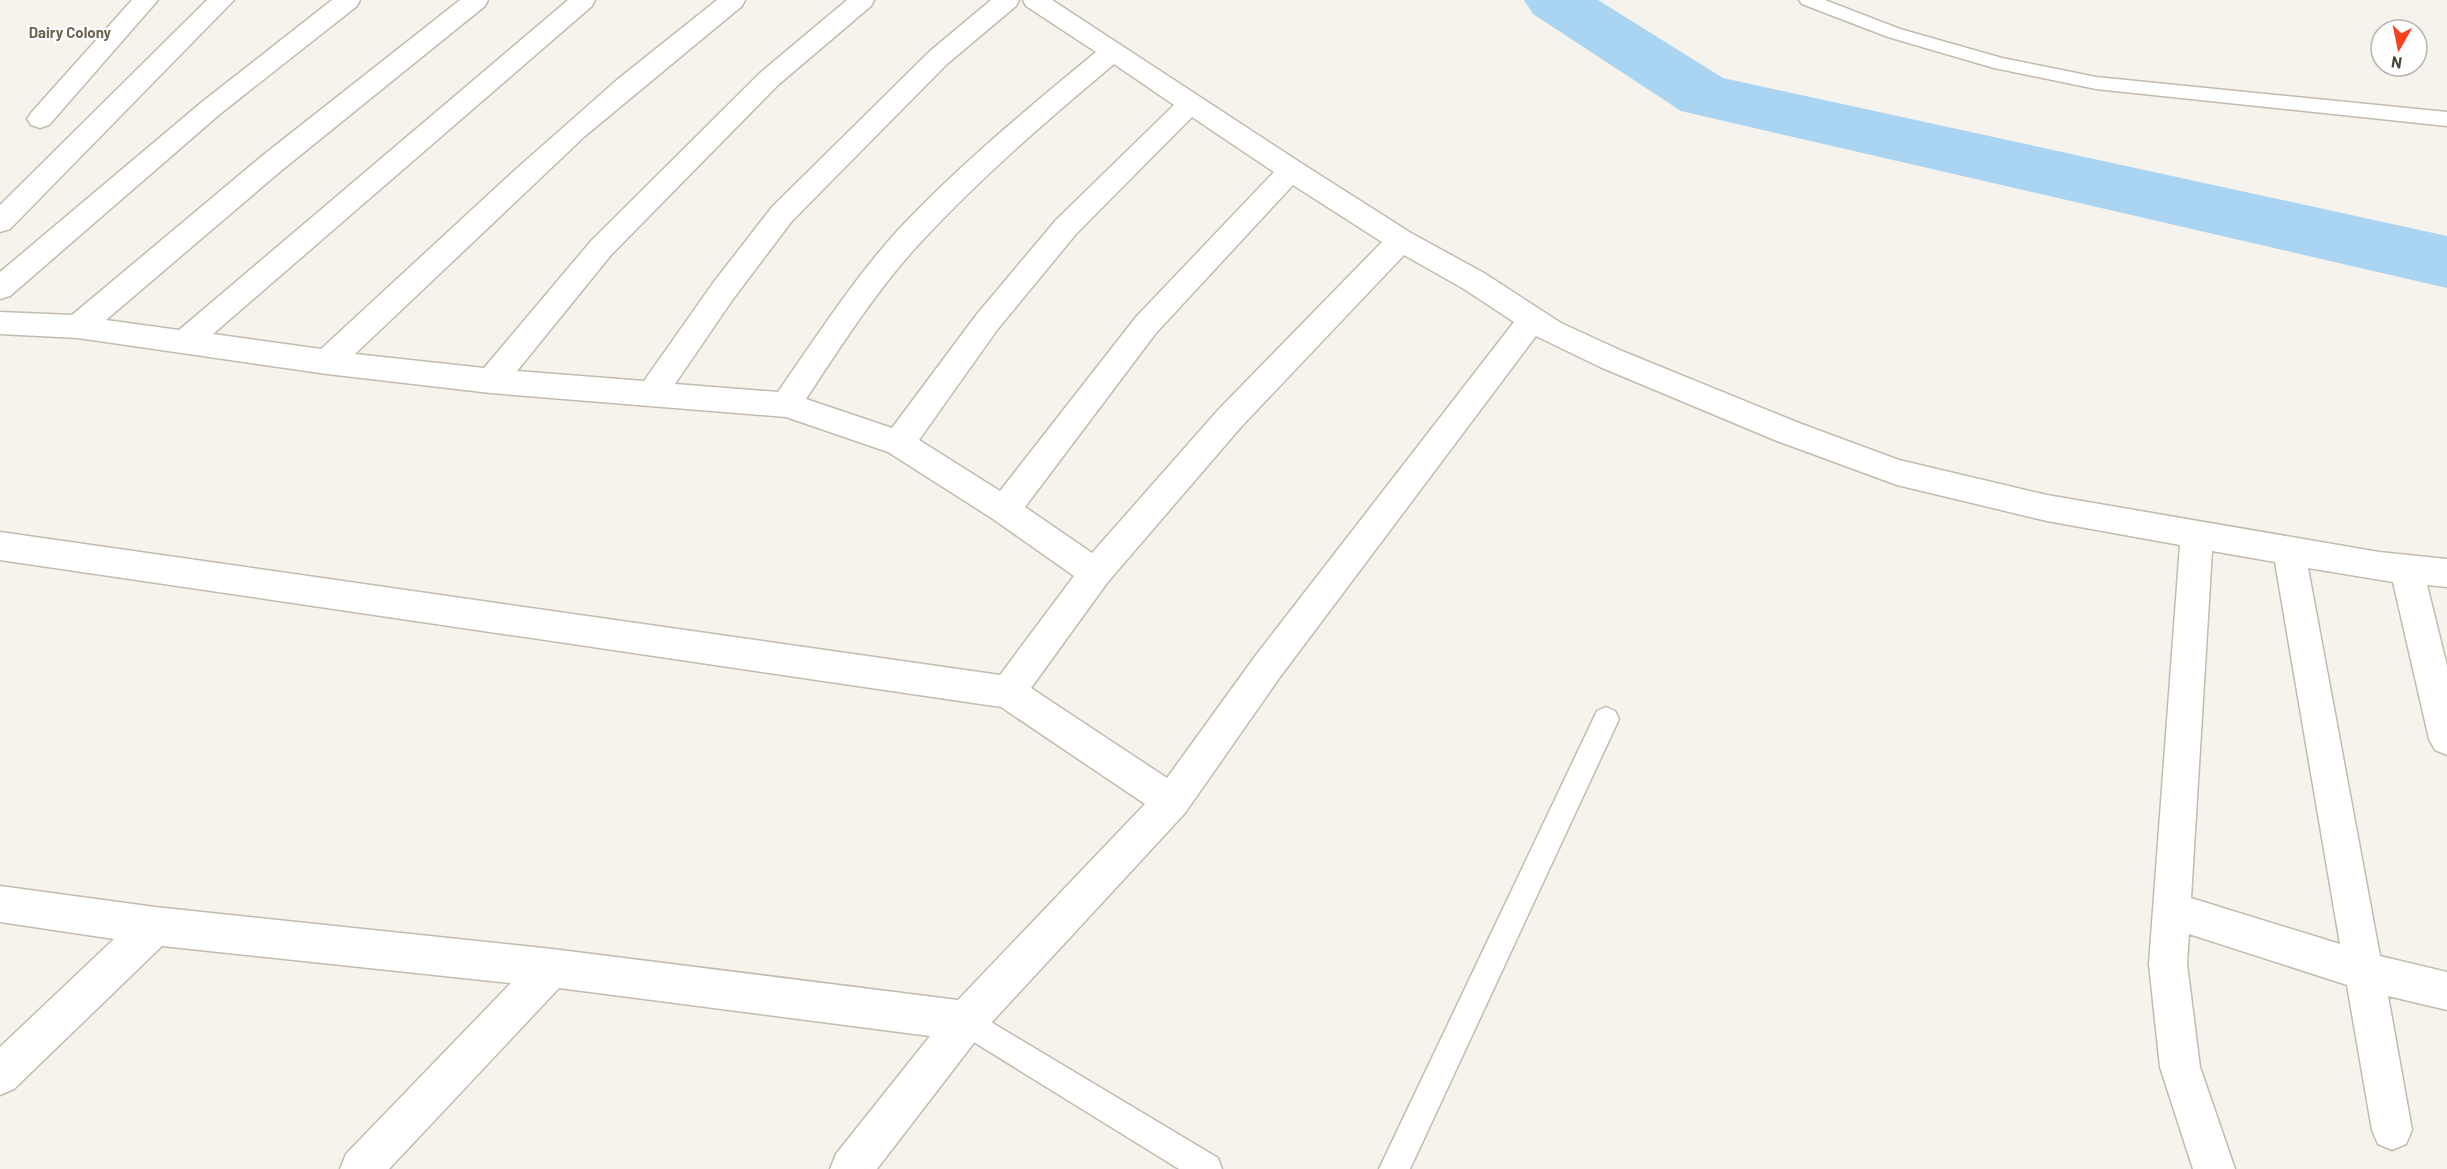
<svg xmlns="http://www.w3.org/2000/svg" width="2447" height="1169" viewBox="0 0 2447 1169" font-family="Barlow,sans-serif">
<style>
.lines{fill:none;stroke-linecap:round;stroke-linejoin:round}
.river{fill:#a9d4f2;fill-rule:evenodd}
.service-casing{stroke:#c2bbae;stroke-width:3}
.minor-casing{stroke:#c2bbae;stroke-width:3}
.service{fill:#fff;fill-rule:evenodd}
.minor{fill:#fff;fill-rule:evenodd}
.labels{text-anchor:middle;stroke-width:4.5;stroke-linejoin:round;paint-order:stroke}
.far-neighbourhood-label{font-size:15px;font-weight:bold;fill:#6e6250;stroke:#fff}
</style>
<rect width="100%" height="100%" fill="#f6f3ec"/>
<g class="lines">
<path class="river" d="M1524,0H1598L1723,78L2447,236V288L1681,111L1533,14Z"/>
<g class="service-casing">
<path id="service" d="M1799,0H1825L1900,29L2002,58L2096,77L2447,112V126L2096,89L1994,68L1888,37L1802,4Z
M1606,707L1615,711L1619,719L1410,1169H1379L1597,711Z
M966,1007L1218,1158L1222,1169H1179L956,1031L952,1021L956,1011Z"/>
</g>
<g class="minor-casing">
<path id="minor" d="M132,0H158L49,125L40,128L31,125L27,119L31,113Z
M207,0H234L10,229L0,232V205Z
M332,0H360L357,6L220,114L10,296L0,299V272L202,102Z
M460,0H488L485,6L282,170L106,320L179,330L568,0H595L592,6L213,334L321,349L516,169L618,79L717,0H745L742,6L585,136L355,354L484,368L591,241L760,73L847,0H874L871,6L778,85L611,255L517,371L644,381L713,283L772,207L929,52L991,0H1019L1016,6L947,64L792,221L733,299L675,384L778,392C816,337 853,280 898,230C959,165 1027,109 1096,52L1026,6L1023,0H1052L1301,163L1411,233L1484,273L1561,323L1622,351L1799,423L1899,460L2047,495L2379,552L2447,559V587L2427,585L2447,666V755L2435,750L2429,739L2393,582L2308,568L2380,956L2447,972V1010L2388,996L2412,1130L2406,1144L2392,1150L2378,1144L2372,1130L2347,985L2189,934L2187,964L2200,1067L2235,1169H2193L2160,1067L2149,964L2180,545L2047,521L1897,485L1777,441L1600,367L1536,336L1280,677L1185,813L980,1035L877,1169H830L836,1154L930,1036L559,988L389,1169H340L346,1154L511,983L162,946L14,1089L0,1095V1047L114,939L0,922V886L155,907L552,949L958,1000L1145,804L1001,707L0,560V532L1000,675L1074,576L993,519L888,452L786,417L491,393L327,374L78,338L0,334V312L72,315L262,156ZM1114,64L1174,105L1056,220L977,314L892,428L806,399C841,346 876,291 919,244C979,179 1046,121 1114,64ZM1192,117L1274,172L1136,317L1000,491L919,440L997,330L1076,234ZM1293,185L1382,242L1219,409L1092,553L1025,507L1156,333ZM1404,255L1464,289L1514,322L1256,655L1167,778L1031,688L1107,583L1241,427ZM2212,551L2275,562L2340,944L2191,898Z"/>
</g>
<use href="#service" class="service"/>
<use href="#minor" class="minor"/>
</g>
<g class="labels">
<g class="far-neighbourhood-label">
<text x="70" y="38">Dairy Colony</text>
</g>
</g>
<g transform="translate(2399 48) rotate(189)"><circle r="28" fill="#ffffff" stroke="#b7b4b0" stroke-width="1.5"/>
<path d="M0-4.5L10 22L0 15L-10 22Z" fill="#fc3f1d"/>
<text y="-9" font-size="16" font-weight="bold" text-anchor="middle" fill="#4b4439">N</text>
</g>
</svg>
